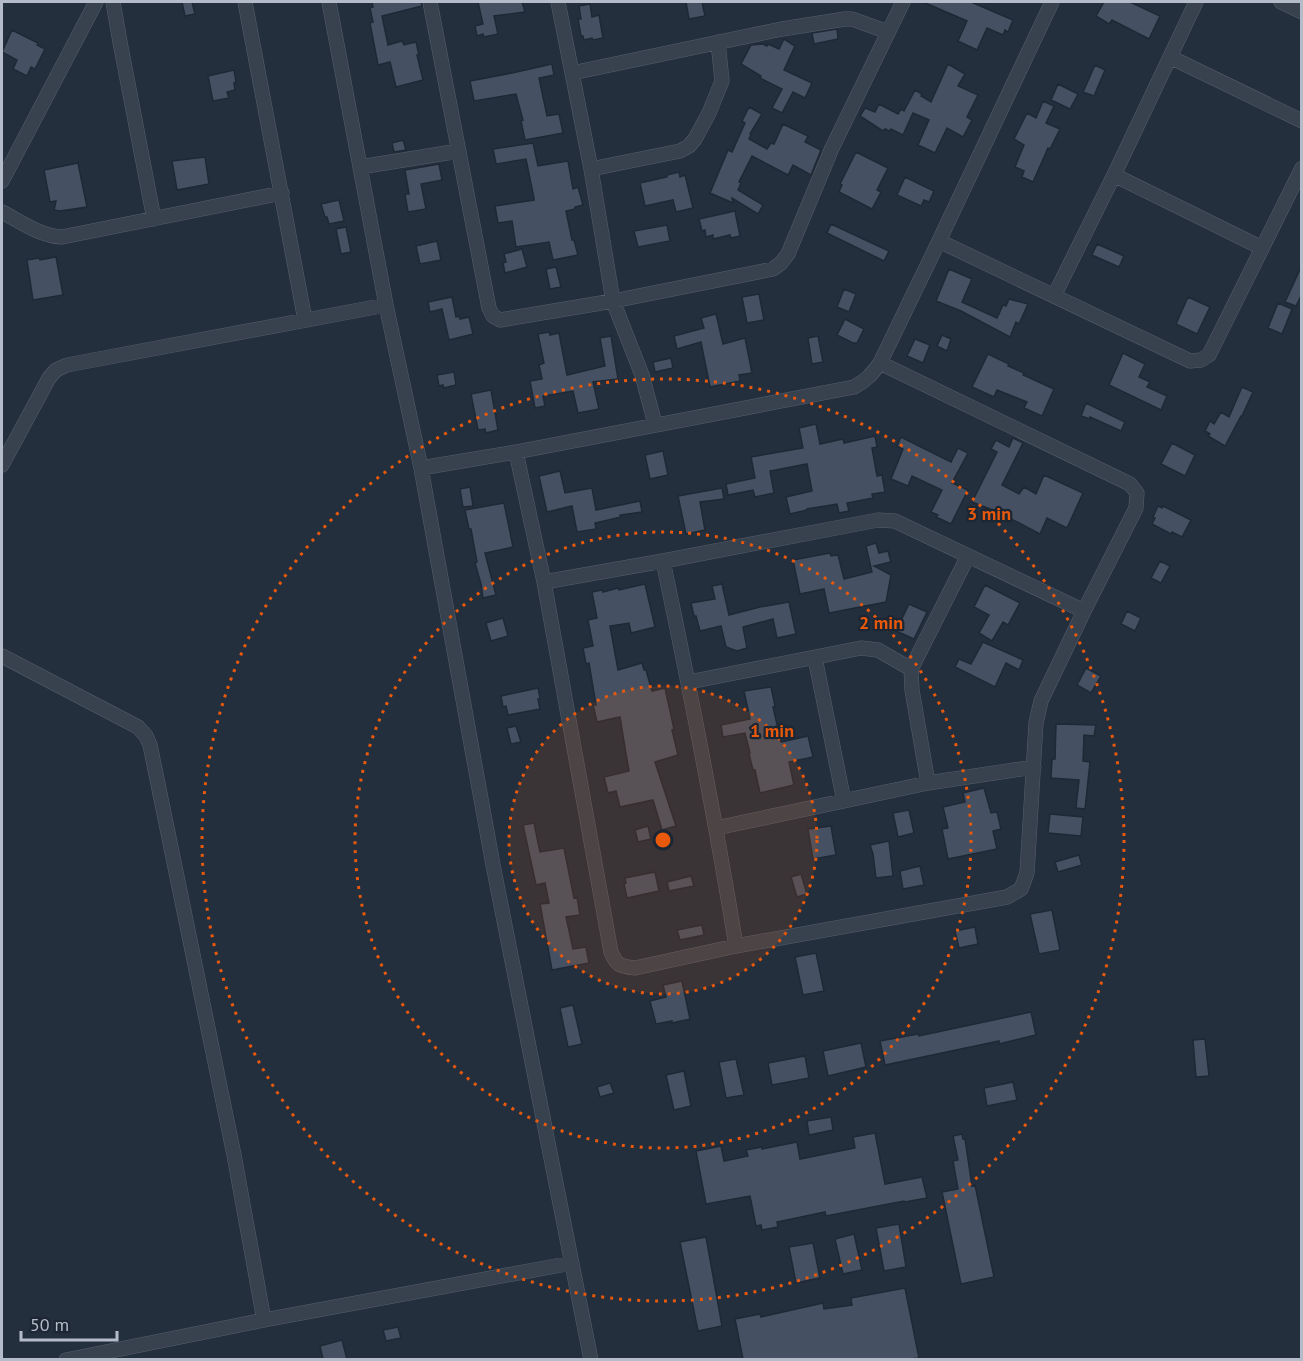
<svg xmlns="http://www.w3.org/2000/svg" width="1303" height="1361" viewBox="0 0 1303 1361" font-family="'PT Sans',sans-serif">
<style>
.building{fill:#455162;stroke:#1f2835;stroke-width:1.5}
.lines{fill:none;stroke-linecap:round;stroke-linejoin:round}
.street-casing{stroke:#565f6c;stroke-width:15}
.street{stroke:#38414e;stroke-width:14}
.ring{fill:none;stroke:#e8590c;stroke-width:3;stroke-dasharray:3 6}
.centre{fill:#e8590c;stroke:#1d2633;stroke-width:3}
.ring-label{font-size:18px;text-anchor:middle;font-weight:bold;fill:#e8590c;stroke:#1d2633;stroke-width:4.5;stroke-linejoin:round;paint-order:stroke}
</style>
<rect width="100%" height="100%" fill="#242f3e"/>
<path class="building" d="M182,2H192L195,14L185,16Z
M372,2H421L422,6L382,16L388,45L402,41L404,45L416,42L419,55H417L423,80L396,87L390,62L378,65L370,23L373,22L370,8L373,7Z
M478,2H522L525,12L494,16L498,34L484,37L483,34L477,36L475,26L483,24Z
M686,2H702L705,16L689,19Z
M923,2H971L1013,20L1008,32L1005,30L1003,35L987,28L977,50L958,41L967,21Z
M1104,2H1130L1160,16L1149,39L1112,20L1109,24L1096,16Z
M590,4L592,17L599,15L603,38L593,40L592,38L584,40L583,36H581L578,19H581L579,6Z
M837,29L838,39L814,44L812,33Z
M12,30L38,43L37,45L45,49L35,69L31,67L27,76L13,69L17,60L2,52Z
M784,39L795,46L784,70L812,83L805,98L793,92L782,113L772,108L782,89L760,78L761,76L741,64L751,45L763,44L767,46L768,44L779,49Z
M552,64L554,75L539,78L547,116L559,114L563,133L525,140L521,121L523,120L516,94L474,101L470,81L512,73Z
M948,64L965,74L958,86L978,95L967,117L972,120L963,137L947,128L935,153L918,145L929,120L913,113L903,135L891,129L890,131L885,129L883,131L860,116L865,108L875,112L879,104L898,114L901,109L904,111L915,90L922,94L921,96L931,102Z
M1095,65L1105,70L1094,96L1083,92Z
M234,70L236,82L234,83L235,90L227,92L229,98L213,101L208,76Z
M1058,84L1078,94L1070,109L1051,100Z
M1043,101L1054,106L1046,123L1060,129L1050,149L1048,148L1033,182L1022,177L1024,171L1015,167L1024,145L1014,139L1027,113L1036,118Z
M749,107L762,114L750,134L751,135L749,139L767,149L771,143L774,144L783,124L808,136L805,142L821,150L811,175L793,165L788,175L752,156L739,182L741,183L738,190L763,205L758,214L732,198L733,203L710,193L728,150L732,152L745,123L742,121Z
M403,140L406,150L394,152L392,143Z
M533,143L538,166L568,161L573,189L578,187L583,205L575,207V209L566,211L572,240H574L578,255L553,260L549,242L516,247L512,221L498,223L495,206L534,200V198L526,159L496,164L493,149Z
M856,152L888,168L877,190L881,192L872,209L839,192L842,185L840,184Z
M205,157L209,184L177,190L172,161Z
M78,163L87,207L60,211L54,210L56,201L50,202L44,170Z
M439,164L442,180L421,184L426,209L408,212L405,194H409L405,170Z
M679,172L680,177L685,175L693,208L676,212L673,200L645,206L640,183L667,177V175Z
M905,177L934,191L929,202L924,200L921,206L897,195Z
M339,200L344,221L329,224L327,217H325L321,204Z
M735,211L740,236L731,238L730,235L713,239V235L706,237L705,230L702,231L699,219Z
M831,224L889,251L884,261L827,233Z
M667,225L670,241L638,247L634,231Z
M346,227L351,252L341,254L336,229Z
M437,241L441,260L420,264L416,246Z
M1097,244L1124,256L1119,267L1092,255Z
M522,249L527,267L505,273L503,263L506,262L504,254Z
M56,257L63,295L33,300L27,260L39,258L40,260Z
M1302,265V294L1296,306L1285,302Z
M556,267L561,287L550,289L546,269Z
M949,269L972,279L962,302L997,318L1003,305L1006,306L1009,299L1028,304L1019,324L1016,322L1010,337L961,311L936,301Z
M844,289L856,294L849,312L837,307Z
M759,294L764,320L747,323L742,297Z
M452,297L456,317L459,316L460,319L469,317L473,334L449,340L442,309L430,312L428,302Z
M1188,297L1210,307L1197,334L1176,324Z
M1278,303L1292,309L1282,334L1268,328Z
M716,314L723,344L745,338L752,373L739,375L740,381L710,387L701,342L677,349L674,336L704,328L701,318Z
M845,319L864,329L857,343H853L837,335Z
M549,332L550,335L559,333L567,375L605,366L600,338L611,336L618,379L593,382L599,409L578,413L573,391L543,396L545,406L535,408L530,381L542,379L539,365L544,363L538,334Z
M942,335L951,339L947,351L937,346Z
M818,336L823,362L812,364L808,338Z
M915,339L930,345L923,363L907,356Z
M1123,353L1145,364L1139,377L1150,382L1147,387L1167,396L1161,410L1109,385Z
M988,354L1009,364L1008,366L1024,373L1023,375L1054,389L1042,416L1024,408L1027,402L997,390L994,397L972,387Z
M671,358L673,368L655,372L653,362Z
M454,372L456,385L444,388L443,385L439,386L437,375Z
M1242,387L1253,392L1242,416H1241L1225,446L1208,436L1210,434L1205,431L1210,421L1214,424L1221,412L1229,417Z
M491,390L498,430L486,433L485,429L478,430L471,394Z
M1086,403L1125,422L1121,431L1090,417V419L1081,416Z
M816,424L820,444L843,439L844,443L875,436L877,447L872,448L877,476L882,475L885,492L872,494L873,498L847,503L849,511L839,513L837,504L807,509V510L790,514L786,497L812,491L807,464L770,471L774,493L755,497L753,490L728,495L726,484L755,478L751,457L803,448L799,428Z
M901,437L951,462L958,448L968,453L952,483L968,490L951,524L936,517L938,515L931,512L942,490L912,476L908,486L891,479L903,449L897,446Z
M1013,438L1023,443L1002,485L1019,494L1024,487L1036,494L1044,475L1083,493L1067,528L1047,518L1040,534L998,512L972,502L997,452L991,449L996,440L1009,447Z
M1172,443L1195,455L1185,476L1161,464Z
M663,451L668,475L650,479L645,455Z
M560,471L565,493L592,488L596,510L640,501L642,512L620,515L621,517L595,523L596,529L577,532L572,506L547,512L539,476Z
M470,487L473,506L463,507L460,489Z
M722,488L724,499L700,502L705,530L686,534L678,496Z
M504,503L513,547L485,553L496,595L483,598L481,584L475,563L477,562L471,529H469L465,510Z
M1158,506L1162,508L1163,506L1191,520L1182,537L1172,532L1171,534L1152,524L1155,518L1153,517Z
M876,543L879,553L888,551L891,562L874,566L891,575L886,602L829,613L824,589L800,594L793,560L830,553L831,556L838,555L844,579L872,572L866,546Z
M1160,561L1170,566L1161,583L1151,578Z
M645,584L655,627L631,633L629,623L610,626L618,670L642,663L644,670H646L652,691L665,688L674,729L672,730L678,755L655,762L676,826L662,830L653,800L620,807L616,791L608,793L604,777L629,771L625,748L620,717L597,722L593,705H596L589,663L586,664L583,648L593,646L588,620L597,618L592,592L602,590L603,592L618,588L619,590Z
M722,584L729,615L760,607L789,602L796,634L777,638L773,619L743,627L747,648L737,651L726,647L721,626L700,631L696,616H694L691,603L715,599L712,586Z
M985,585L1020,603L1008,625L1003,622L992,641L979,633L989,615L974,607Z
M909,604L927,612L914,639L896,631Z
M1127,611L1141,618L1135,631L1121,624Z
M503,618L508,636L491,641L486,623Z
M983,642L1023,660L1019,670L1006,663L995,687L955,667L959,659L971,664Z
M1086,668L1101,676L1091,693L1077,685Z
M771,687L775,706L773,707L781,742L808,736L813,757L789,762L794,785L760,793L755,770H753L749,754L750,753L745,733L723,737L721,725L750,719L744,691Z
M538,688L540,698L538,699L540,709L508,715L506,706L503,707L501,696Z
M1056,724L1096,725L1094,736L1084,735L1083,761L1090,762L1085,809L1076,808L1079,780L1051,778L1052,759H1055Z
M516,726L521,742L511,744L507,728Z
M984,788L991,813L997,812L1001,829L993,831L997,849L948,859L942,829L948,828L943,807L965,802L963,793Z
M909,810L914,833L898,837L893,813Z
M1050,814L1083,817L1081,836L1048,833Z
M534,823L540,852L564,848L574,898L577,897L580,915L566,917L573,949L586,947L589,963L552,970L540,904L549,903L545,883L536,885L523,825Z
M648,826L651,839L638,842L635,830Z
M831,826L836,855L813,859L808,829Z
M889,841L893,876L876,878L873,854L870,845Z
M1079,855L1082,865L1058,872L1055,862Z
M920,866L924,885L903,889L900,871Z
M655,872L659,891L627,898L624,884L626,883L625,878Z
M801,874L807,894L797,897L791,877Z
M691,876L694,886L669,891L667,882Z
M1052,910L1060,950L1039,954L1030,914Z
M702,925L704,935L680,940L677,930Z
M975,927L978,944L959,948L955,931Z
M816,953L824,991L803,995L795,957Z
M682,981L690,1019L672,1023V1021L656,1024L650,1001L666,997L663,985Z
M573,1005L582,1044L568,1047L560,1008Z
M1031,1012L1036,1035L999,1044V1041L885,1065L880,1041L918,1034L919,1036Z
M1205,1039L1209,1076L1196,1077L1193,1040Z
M861,1043L866,1067L828,1076L823,1051Z
M805,1056L809,1078L772,1085L768,1063Z
M736,1059L744,1095L726,1098L719,1062Z
M684,1071L691,1106L674,1110L666,1075Z
M1013,1082L1017,1100L987,1106L984,1088Z
M610,1083L614,1093L600,1097L597,1087Z
M831,1117L833,1130L809,1135L807,1121Z
M875,1133L885,1184L922,1177L927,1198L905,1202L904,1201L826,1216L825,1212L777,1222L778,1227L762,1230L761,1225L756,1226L750,1196L706,1204L696,1151L721,1146L724,1161L748,1156L746,1150L762,1147V1149L797,1142L800,1159L855,1148L853,1137Z
M962,1134L963,1139H965L972,1186L975,1185L994,1277L961,1284L942,1192L958,1189L953,1161L958,1160L953,1136Z
M899,1224L906,1267L884,1271L876,1228Z
M854,1234L862,1270L843,1274L835,1239Z
M706,1237L722,1326L698,1331L680,1242Z
M813,1243L820,1278L796,1283L789,1247Z
M905,1288L919,1358L911,1359H743L735,1319L760,1314L761,1317L823,1303L824,1309L852,1305L851,1298Z
M398,1327L401,1338L386,1341L383,1330Z
M342,1340L347,1359H323L320,1346Z"/>
<g class="lines">
<g class="street-casing">
<path id="street" d="M113,2L120,42L154,219
M245,2L305,320
M329,2L386,305L421,468L493,865L591,1360
M430,2L489,308L493,316L500,320L613,301L773,269L781,263L788,254L832,148L903,2
M558,2L591,169L613,301L642,375L655,424
M1281,2L1302,12
M1170,57L1302,121
M572,73L782,29L845,19H852L888,32
M360,167L459,151
M591,169L680,151L689,146L695,139L709,113L722,81L718,42
M1114,175L1262,248
M2,181L96,2
M2,212C21,222 40,236 62,237L282,193
M939,241L1190,361L1201,360L1209,355L1302,168
M1054,296L1114,175L1196,2
M516,452L544,582L611,952C617,966 620,966 635,968L736,946L1007,897L1021,889L1027,873L1036,723L1041,701L1084,611L1136,508L1137,493L1130,484L880,363
M2,465L49,378L56,370L67,365L386,305
M421,468L516,452L854,387C866,381 872,374 880,363L939,241L1052,2
M663,561C690,689 715,817 736,946
M544,582L663,561L878,520L895,521L1084,611
M2,656L138,727L146,736L150,745L234,1155L264,1320
M815,658L844,801
M689,682L861,648L878,650L911,669
M928,783L912,690L911,669L968,556
M716,828L928,783L1034,767
M66,1360L264,1320L572,1263"/>
</g>
<use href="#street" class="street"/>
</g>
<circle cx="663" cy="840" r="154" fill="#e8590c" fill-opacity=".12"/>
<g class="ring">
<circle cx="663" cy="840" r="154"/>
<circle cx="663" cy="840" r="308"/>
<circle cx="663" cy="840" r="461"/>
</g>
<circle cx="663" cy="840" r="9" class="centre"/>
<g class="ring-label">
<text x="989" y="520">3 min</text>
<text x="881" y="629">2 min</text>
<text x="772" y="737">1 min</text>
</g>
<rect width="1303" height="1361" fill="none" stroke="#b4bcc9" stroke-width="6"/>
<path d="M21 1331v9h96v-9" fill="none" stroke="#b4bcc9" stroke-width="3"/>
<text x="30" y="1331" font-size="18" fill="#b4bcc9" stroke="#1d2633" stroke-width="4.5" paint-order="stroke">50 m</text>
</svg>
